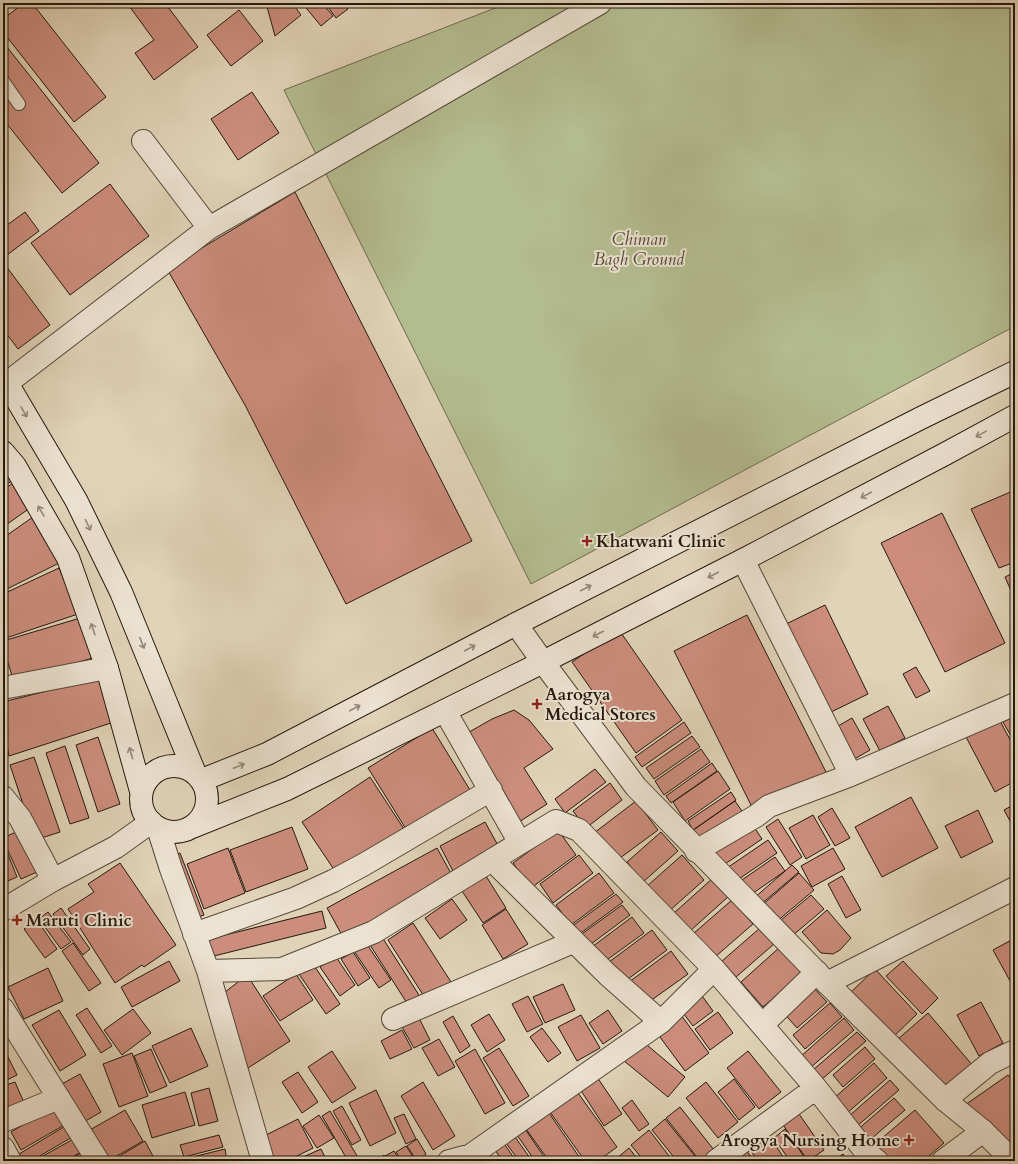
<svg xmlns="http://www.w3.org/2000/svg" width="1018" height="1164" viewBox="0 0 1018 1164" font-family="Cardo,serif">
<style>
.green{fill:#b3bc8f;stroke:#6c6a4e}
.building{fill:#cc8d7d;stroke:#24190e}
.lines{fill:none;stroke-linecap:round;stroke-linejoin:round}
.service-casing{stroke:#534838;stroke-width:14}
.minor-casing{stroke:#534838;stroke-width:24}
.tertiary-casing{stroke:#534838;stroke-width:24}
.secondary-casing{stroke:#24190e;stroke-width:24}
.service{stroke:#ece2d1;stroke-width:12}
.minor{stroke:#ece2d1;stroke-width:22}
.tertiary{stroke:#ece2d1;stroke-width:22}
.secondary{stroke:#ece2d1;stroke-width:22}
.oneway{stroke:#928879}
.poi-dot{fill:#8f2418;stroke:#ece2d1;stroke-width:1.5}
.labels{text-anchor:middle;stroke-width:4;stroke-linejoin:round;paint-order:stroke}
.park-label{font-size:17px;font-style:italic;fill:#4f4a35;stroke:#ece2d1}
.poi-label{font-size:17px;font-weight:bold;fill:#24190e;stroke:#ece2d1;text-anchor:start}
</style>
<rect width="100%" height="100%" fill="#e1d3b8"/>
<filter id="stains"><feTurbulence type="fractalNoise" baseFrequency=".005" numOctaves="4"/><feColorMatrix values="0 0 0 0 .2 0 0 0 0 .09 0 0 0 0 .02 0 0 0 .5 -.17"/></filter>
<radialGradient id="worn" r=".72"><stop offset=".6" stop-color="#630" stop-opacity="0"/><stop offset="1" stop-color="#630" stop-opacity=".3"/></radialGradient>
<path class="green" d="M508,3H1015V326L531,584L284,90Z"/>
<path class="building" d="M24,3H32L106,97L74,122L3,32V19Z
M127,3H165L198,47L154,80L135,53L154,40Z
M266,3H292L301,15L275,36Z
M302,3H322L333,16L321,26Z
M325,3H344L348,9L336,18Z
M239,10L263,41L231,66L207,35Z
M3,42L99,163L62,193L3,119Z
M252,92L279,133L238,160L211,119Z
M110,184L149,236L70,295L31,243Z
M295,192L472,541L346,604L245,405L167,269Z
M25,212L39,231L3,258V228Z
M3,262L50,325L18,349L3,329Z
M3,460L16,478L3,487Z
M13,483L30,508L3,527V490Z
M1015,490V562L999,568L971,509Z
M942,513L1005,643L945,672L881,543Z
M33,517L59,563L3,591V538Z
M59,568L78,614L3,639V594Z
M1015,572V600L1005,577Z
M825,605L868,694L825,715L782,626Z
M747,615L827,774L754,811L674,651Z
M87,616L99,656L14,682L3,647V641Z
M619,630L682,720L636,753L572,662Z
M916,667L930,691L916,698L903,674Z
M99,678L111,723L9,756L3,723V702Z
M888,706L905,738L880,751L863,719Z
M514,710L529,720L553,749L524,768L547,804L519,822L464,735L492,719Z
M1015,716V743L1003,722Z
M852,718L870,750L851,761L833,729Z
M999,719L1015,749V781L995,792L966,737Z
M684,722L691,733L642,767L635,757Z
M432,728L470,790L406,829L368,768Z
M692,736L700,747L654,779L646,768Z
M98,737L120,804L98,812L76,745Z
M3,745L6,768L3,769Z
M65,746L89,818L70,824L46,753Z
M701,749L710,762L664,795L655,781Z
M34,757L60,832L35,840L10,765Z
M712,763L717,771L671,803L666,796Z
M595,769L606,782L565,813L555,799Z
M718,771L730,789L685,821L673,802Z
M370,777L404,829L337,874L302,822Z
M610,783L622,800L586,828L573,811Z
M731,792L736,800L693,830L688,821Z
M911,797L938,848L882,877L855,827Z
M636,801L658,830L616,861L594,833Z
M735,801L744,814L701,844L692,831Z
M1015,804V830L1004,810Z
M832,808L850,838L835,846L818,817Z
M978,810L993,842L961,858L945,826Z
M813,815L830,845L806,859L789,828Z
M778,819L802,857L790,865L766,827Z
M750,821L762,839L722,866L710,850Z
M485,822L500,849L454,873L440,846Z
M3,826L7,834L3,836Z
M292,827L308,869L246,892L230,850Z
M558,830L576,855L531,888L513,863Z
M18,831L37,872L21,879L3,840V838Z
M661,832L678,851L643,882L627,862Z
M768,840L777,853L733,883L724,870Z
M3,842L17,877L3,883Z
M228,848L245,893L204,909L187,864Z
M437,848L453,877L343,937L327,908Z
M833,848L845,869L812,887L801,866Z
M180,853L204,915L193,919L170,857Z
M579,855L593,873L553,903L540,884Z
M682,855L704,880L668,912L646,887Z
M775,857L785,871L749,896L739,882Z
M120,863L176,945L144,967L142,965L115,983L68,909L94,892L88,884Z
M792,865L799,872L760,905L754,898Z
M599,873L614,893L571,925L556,905Z
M799,873L814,890L775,923L761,906Z
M486,876L506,908L483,923L462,891Z
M842,876L861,910L846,918L828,884Z
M713,878L729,896L690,931L674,913Z
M616,894L623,902L578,935L571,927Z
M811,895L824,909L792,936L780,921Z
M452,899L467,920L440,939L425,918Z
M732,900L753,924L715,957L694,933Z
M622,905L630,915L587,947L579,936Z
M61,908L90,949L83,955L53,914Z
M506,909L528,944L503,959L482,925Z
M827,910L851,938L840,950L833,954L821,953L802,932Z
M322,911L326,928L210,957L205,940Z
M48,912L71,942L61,949L39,919Z
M632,917L644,933L604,962L592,947Z
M37,920L57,949L45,958L24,929Z
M413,923L453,985L427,1001L388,940Z
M760,928L774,944L736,977L722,961Z
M652,930L667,950L624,982L609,962Z
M382,937L424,1003L412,1011L370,945Z
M1015,938V990L993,950Z
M73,943L101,983L89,991L62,951Z
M366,943L391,980L379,988L354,951Z
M780,947L802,973L763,1007L741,982Z
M671,951L688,974L646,1004L629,982Z
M353,952L370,978L358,986L341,959Z
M336,957L355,985L340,996L320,967Z
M169,961L180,981L132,1007L121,987Z
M903,961L938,998L922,1014L886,976Z
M313,964L340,1004L326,1014L299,974Z
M48,968L63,1001L24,1019L8,987Z
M875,969L917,1014L892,1038L849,994Z
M296,974L313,1000L280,1021L263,996Z
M247,975L290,1041L248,1068L220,996Z
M563,984L575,1010L545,1023L533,997Z
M810,984L827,1002L797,1028L781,1010Z
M700,993L713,1011L693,1026L680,1009Z
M528,996L543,1024L527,1032L512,1004Z
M981,1002L1003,1043L979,1056L957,1015Z
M830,1003L842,1017L805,1049L793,1035Z
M87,1008L112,1046L101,1053L76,1015Z
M133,1009L151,1033L122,1055L104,1030Z
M59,1010L86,1055L60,1071L32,1025Z
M608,1010L622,1031L603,1044L589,1023Z
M718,1012L733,1033L710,1050L695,1029Z
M928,1013L974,1067L944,1092L898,1039Z
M489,1014L505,1040L487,1052L471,1025Z
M581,1015L600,1048L577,1061L558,1027Z
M681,1015L709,1053L685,1071L657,1033Z
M453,1016L470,1046L460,1053L443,1022Z
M419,1018L430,1040L414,1048L402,1027Z
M844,1018L854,1030L810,1068L800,1057Z
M191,1028L208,1066L170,1083L152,1046Z
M542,1028L561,1053L548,1062L530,1037Z
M402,1030L412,1049L390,1059L381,1041Z
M857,1032L866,1041L821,1080L813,1070Z
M439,1039L455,1067L438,1076L422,1048Z
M641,1040L685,1077L668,1097L623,1060Z
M3,1047L17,1075L7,1080L3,1072Z
M865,1047L875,1059L843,1087L833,1075Z
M499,1048L529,1096L513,1106L483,1058Z
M151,1049L167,1086L150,1093L134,1056Z
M475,1049L505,1103L485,1114L455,1061Z
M332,1051L356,1088L332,1103L308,1067Z
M748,1051L781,1092L759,1109L727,1068Z
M132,1053L148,1096L119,1107L103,1064Z
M874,1063L887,1078L846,1114L833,1099Z
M1015,1069V1076L1011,1071Z
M298,1072L318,1102L302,1113L282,1082Z
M80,1074L101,1112L82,1123L60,1085Z
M1008,1075L1015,1083V1155L965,1105Z
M597,1077L622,1114L604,1126L580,1089Z
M734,1079L755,1107L739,1120L718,1092Z
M890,1080L899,1090L856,1127L848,1117Z
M15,1082L25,1105L3,1114V1086Z
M423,1082L455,1136L433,1150L401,1096Z
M706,1082L738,1122L718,1138L686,1098Z
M209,1088L218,1121L199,1126L191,1093Z
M376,1090L396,1133L370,1146L349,1103Z
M185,1092L195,1125L152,1138L142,1105Z
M578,1093L617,1147L598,1161H585L550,1112Z
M894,1098L905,1110L865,1144L855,1132Z
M632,1100L649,1124L639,1131L622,1108Z
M55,1106L66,1124L21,1150L11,1132Z
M342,1106L361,1140L352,1145L333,1111Z
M680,1107L714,1150L700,1161L666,1118Z
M125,1110L143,1141L108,1161L88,1131Z
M915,1110L944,1143L923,1161H889L874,1145Z
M330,1111L359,1159L356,1161H348L322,1116Z
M797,1111L824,1150L808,1161L781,1122Z
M549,1113L582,1161H549L526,1129Z
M404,1114L416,1139L406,1144L394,1118Z
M319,1115L334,1138L317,1148L303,1126Z
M298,1119L313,1148L287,1161H270L258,1139Z
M665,1119L699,1161H677L652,1130Z
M67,1125L74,1136L31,1161H23L19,1154Z
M525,1129L547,1161H535L517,1135Z
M785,1129L807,1161H790L774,1138Z
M649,1130L673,1161H644L631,1145Z
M767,1133L786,1161H758L748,1147Z
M513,1134L532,1161H519L504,1140Z
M219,1135L223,1147L184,1157L180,1145Z
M77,1137L84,1150L66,1161H34Z
M417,1139L426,1154L417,1161L407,1146Z
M145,1141L155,1160L153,1161H111Z
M503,1142L516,1161H502L494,1148Z
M406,1146L415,1160L413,1161H402L396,1152Z
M629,1148L639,1161H618L616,1159Z
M225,1149L227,1161H176Z
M321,1149L327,1161H294Z
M746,1150L754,1161H731Z
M84,1151L91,1161H68Z
M394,1151L400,1161H388L385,1156Z
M843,1154L848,1161H834Z
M384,1155L388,1161H376Z
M612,1157L616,1161H607Z"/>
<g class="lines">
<g class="service-casing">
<path id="service" d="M3,81L19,104"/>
</g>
<g class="minor-casing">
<path id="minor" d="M143,141L209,228
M7,383L209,228L600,3
M743,560L851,775
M3,688L107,668
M445,711L520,843
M3,797L20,818L53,880
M158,828L171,869L208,971L263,1161
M696,851L756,816L769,806L851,775L1015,704
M492,860L608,975L661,1022
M194,934L296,898L333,881L363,865L491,790
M208,971L282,969L374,932L556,821L579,830L714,969L816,1088L865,1151L877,1161
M827,983L1015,888
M3,1009L98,1161
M393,1019L573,942
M762,1025L817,972
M945,1100L990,1063L1015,1051
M3,1121L59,1098
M3,1148L10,1161
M449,1161L471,1155L661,1022L714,969
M716,1161L816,1088
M943,1161L983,1131"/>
</g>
<g class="tertiary-casing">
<path id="tertiary" d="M516,624L543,662L636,787L827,983L945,1100L983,1131L1013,1161
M3,910L53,880L116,847L151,822"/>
</g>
<g class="secondary-casing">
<path id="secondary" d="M3,379L7,383L76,500L121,592L194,771
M3,452L15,466L68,558L107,668L141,791
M141 799a33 33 0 1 1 66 0a33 33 0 1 1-66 0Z
M202,780L267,754L516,624L921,418L1015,372
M192,827L287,789L543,662L743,560L945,454L1015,416"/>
</g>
<use href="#service" class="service"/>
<use href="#minor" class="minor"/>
<use href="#tertiary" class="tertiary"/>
<use href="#secondary" class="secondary"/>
</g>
<defs><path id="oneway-shaft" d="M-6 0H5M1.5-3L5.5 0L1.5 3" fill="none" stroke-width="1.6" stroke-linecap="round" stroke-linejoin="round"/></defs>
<g class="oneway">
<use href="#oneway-shaft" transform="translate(24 412) rotate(60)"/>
<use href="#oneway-shaft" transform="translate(981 434) rotate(151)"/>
<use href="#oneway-shaft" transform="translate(866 495) rotate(152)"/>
<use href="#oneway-shaft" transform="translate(41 511) rotate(-120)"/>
<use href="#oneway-shaft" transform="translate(88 525) rotate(64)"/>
<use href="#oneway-shaft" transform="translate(713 575) rotate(153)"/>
<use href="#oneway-shaft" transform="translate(586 588) rotate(-27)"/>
<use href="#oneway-shaft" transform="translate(93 629) rotate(-109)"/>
<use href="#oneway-shaft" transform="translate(598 634) rotate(153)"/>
<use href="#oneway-shaft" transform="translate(142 643) rotate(68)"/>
<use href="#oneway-shaft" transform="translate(470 648) rotate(-28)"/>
<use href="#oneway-shaft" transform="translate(355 708) rotate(-28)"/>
<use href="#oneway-shaft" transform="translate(131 753) rotate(-106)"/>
<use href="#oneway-shaft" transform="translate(239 766) rotate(-22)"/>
</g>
<g class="poi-dot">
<path d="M585 535h4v4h4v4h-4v4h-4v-4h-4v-4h4z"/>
<path d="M535 698h4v4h4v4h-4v4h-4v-4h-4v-4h4z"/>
<path d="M15 914h4v4h4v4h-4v4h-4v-4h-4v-4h4z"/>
<path d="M907 1134h4v4h4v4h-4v4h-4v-4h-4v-4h4z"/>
</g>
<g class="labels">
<g class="park-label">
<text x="639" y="245">Chiman<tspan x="639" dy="20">Bagh Ground</tspan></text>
</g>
<g class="poi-label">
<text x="596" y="547">Khatwani Clinic</text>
<text x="545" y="700">Aarogya<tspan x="545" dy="20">Medical Stores</tspan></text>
<text x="26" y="926">Maruti Clinic</text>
<text x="900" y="1146" text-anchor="end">Arogya Nursing Home</text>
</g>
</g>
<rect width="1018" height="1164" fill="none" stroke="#e1d3b8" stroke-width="16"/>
<rect x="4" y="4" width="1010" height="1156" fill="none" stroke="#24190e" stroke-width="2"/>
<rect x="8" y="8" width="1002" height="1148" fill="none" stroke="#24190e"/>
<rect width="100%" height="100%" filter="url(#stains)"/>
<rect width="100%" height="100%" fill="url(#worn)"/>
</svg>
